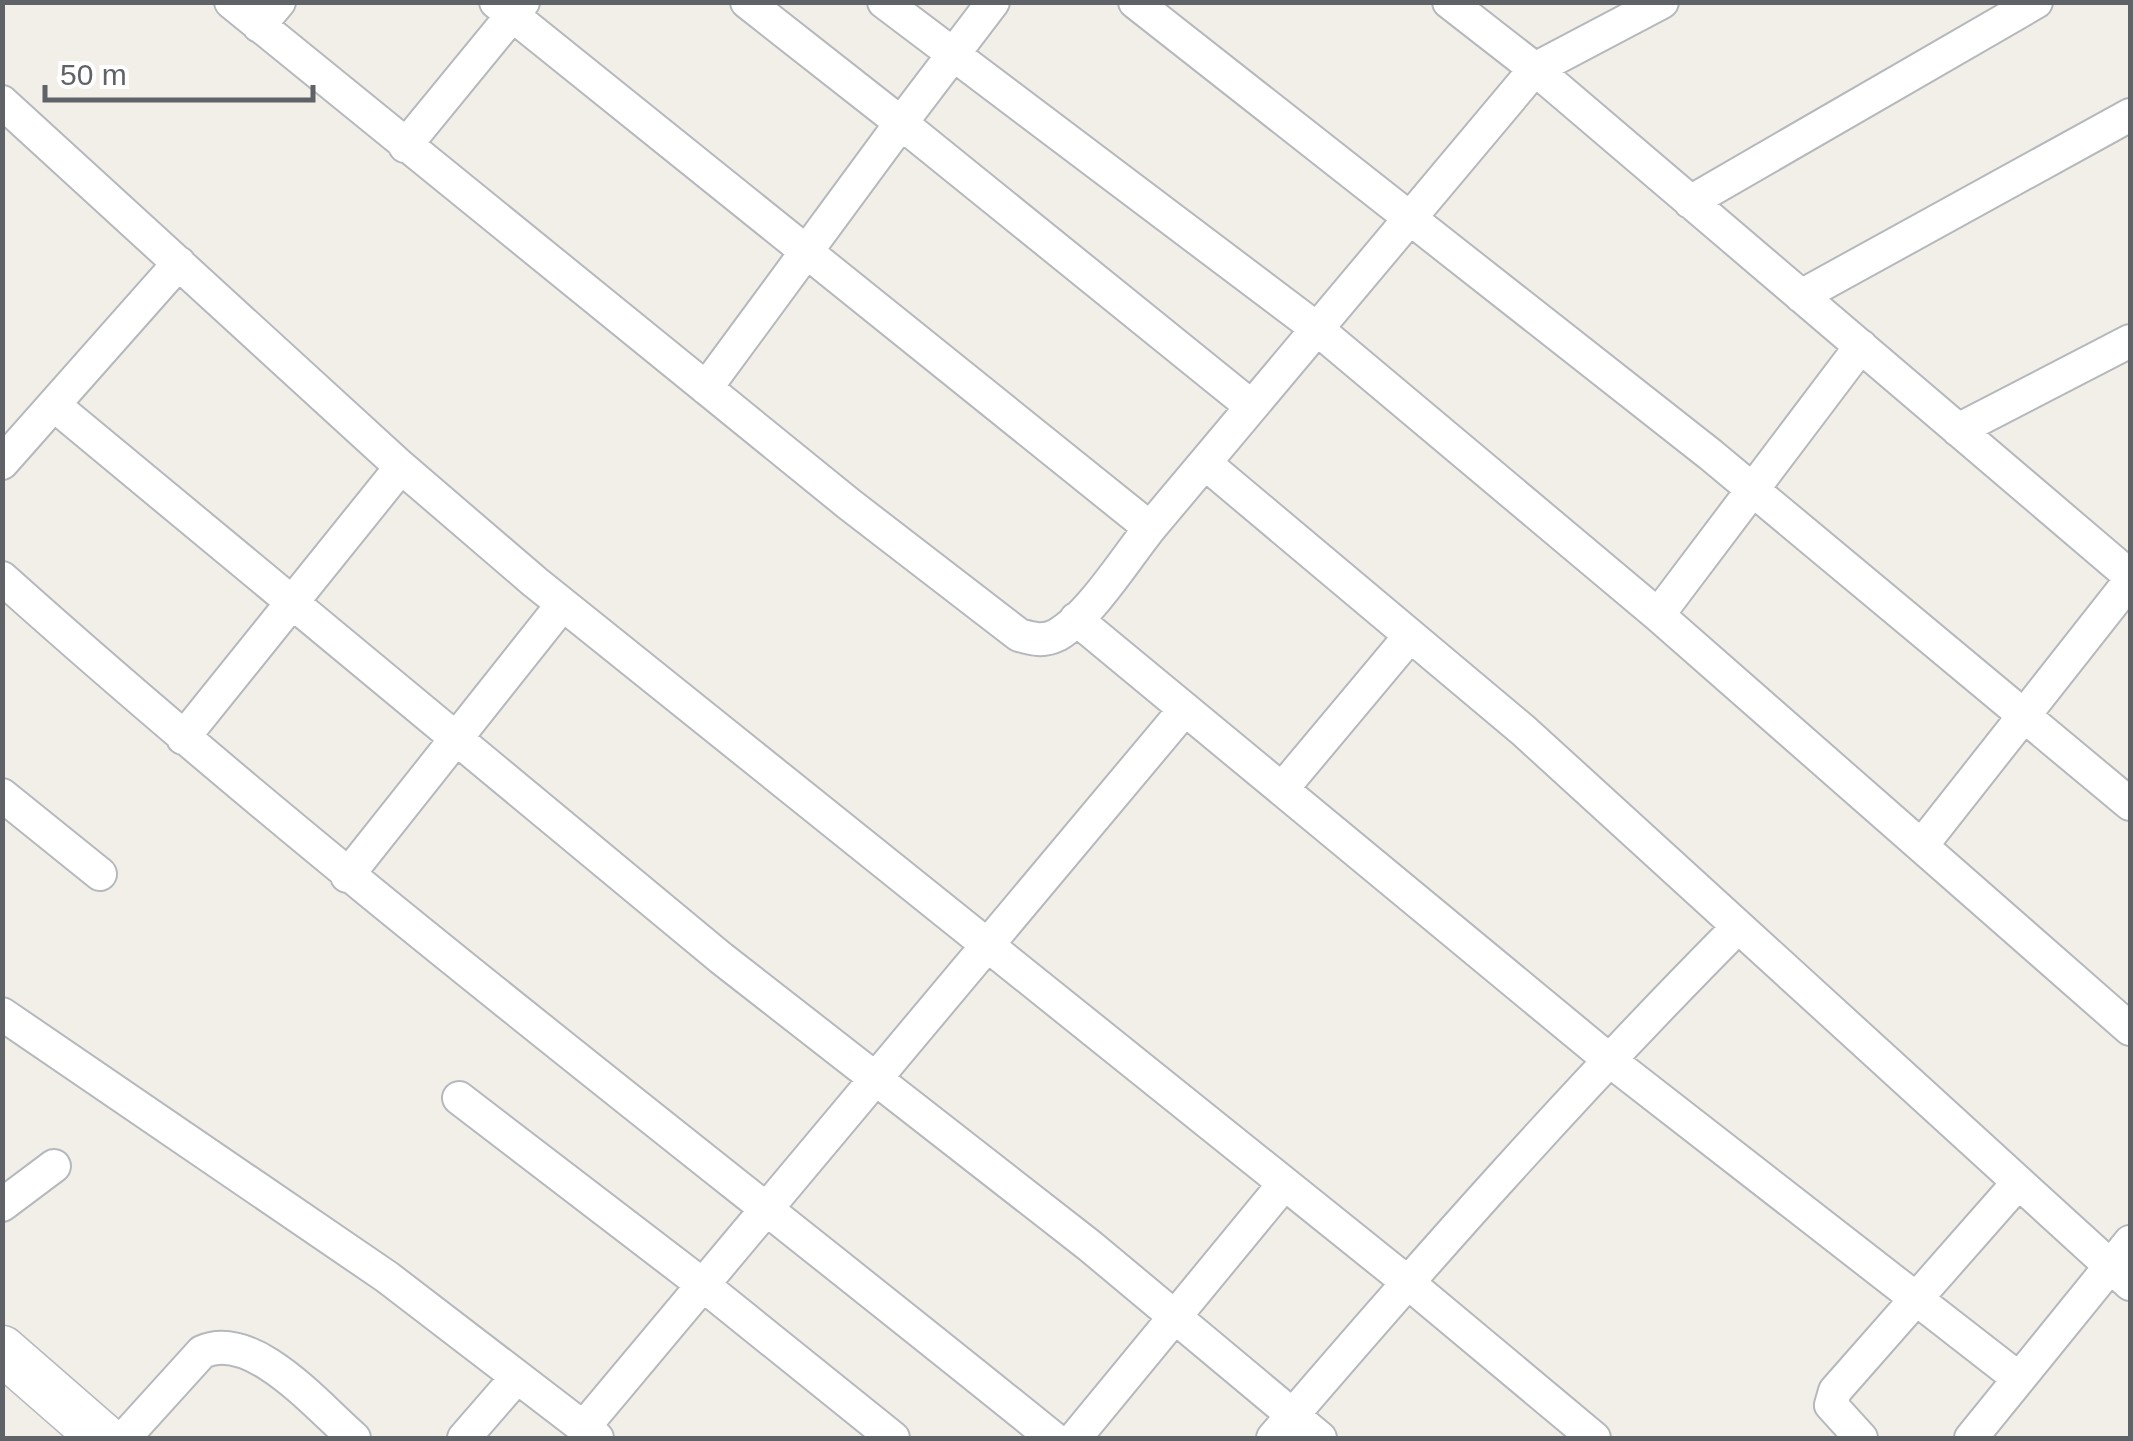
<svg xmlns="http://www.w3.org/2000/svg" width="2133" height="1441" viewBox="0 0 2133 1441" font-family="Arial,sans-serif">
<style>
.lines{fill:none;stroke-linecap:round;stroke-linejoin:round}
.street-casing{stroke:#b5b8bc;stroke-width:36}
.secondary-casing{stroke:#b6babf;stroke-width:51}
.street{stroke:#fff;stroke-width:32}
.secondary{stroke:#fff;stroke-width:48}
</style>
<rect width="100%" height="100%" fill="#f1efe8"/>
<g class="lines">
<g class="street-casing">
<path id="street" d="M231,2L849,504L1019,635C1033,639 1043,642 1057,635C1089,617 1126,558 1150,528
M496,2L1150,528L1535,69L1662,2
M884,2L1316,328L1658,615L2130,1029
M993,2L901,123L1251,406
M1135,2L1711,455L2130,804
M1449,2L1535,69L2130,576
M259,26L279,2
M2,102L401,467L535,582L1406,1281L1594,1438
M405,146L523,2
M1690,202L2036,2
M1801,296L2130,115
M706,388L901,123L747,2
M54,405L721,958L1090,1246L1320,1438
M1958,430L2130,341
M2,463L179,263
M1206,464L1524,731L2130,1284
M2,578C340,881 701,1153 1053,1438
M1658,615L1861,346
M1076,619L1608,1059L2018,1378
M183,738L401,467
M1282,789L1410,636
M2,795L100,874
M1922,845L2130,581
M347,876L562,605
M2,1014L387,1277L597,1438
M459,1098L703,1285L893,1438
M2,1205L54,1166
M583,1428L1185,709
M124,1438L202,1352C253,1329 317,1406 354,1438
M464,1438L517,1377
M1075,1438L1284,1184
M1273,1438C1423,1263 1575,1091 1738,927
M1861,1438L1831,1405L1835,1391L2018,1183
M1971,1438L2130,1242"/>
</g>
<g class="secondary-casing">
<path id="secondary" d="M2,1350L103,1438"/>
</g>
<use href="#street" class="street"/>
<use href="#secondary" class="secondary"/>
</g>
<rect width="2133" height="1441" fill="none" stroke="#5f6368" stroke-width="10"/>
<path d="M45 85v15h268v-15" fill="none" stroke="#5f6368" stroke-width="5"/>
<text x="60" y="85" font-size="30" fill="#5f6368" stroke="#ffffff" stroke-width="8" paint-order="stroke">50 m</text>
</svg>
